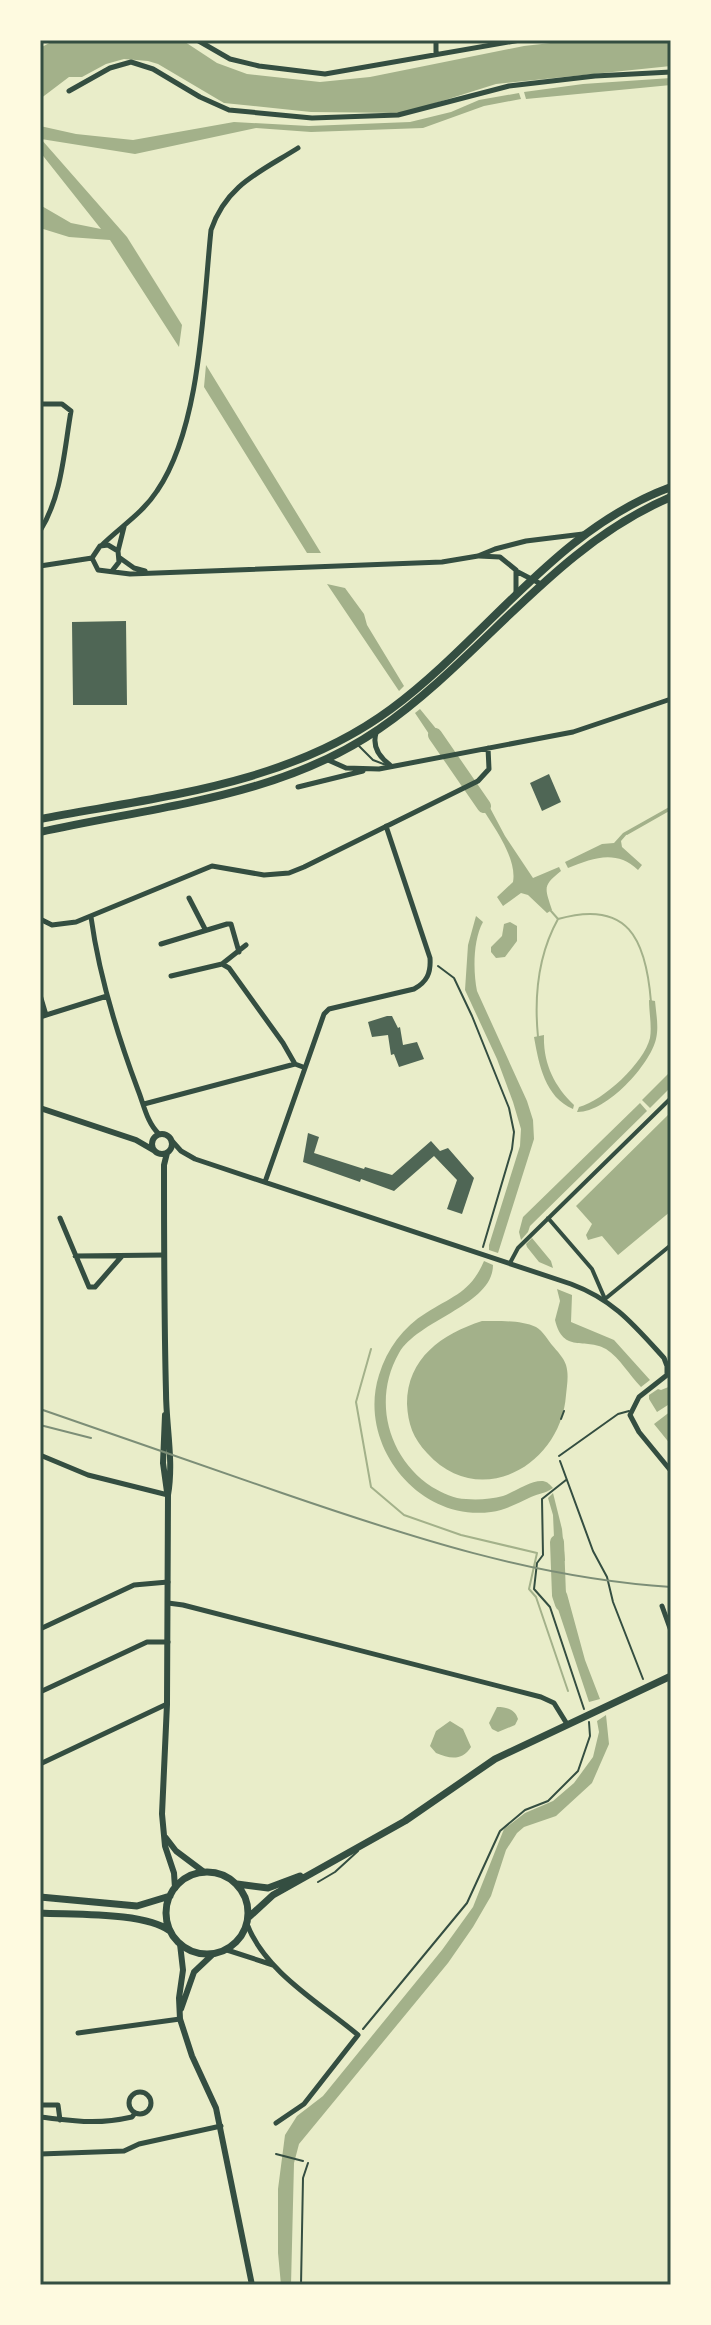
<svg xmlns="http://www.w3.org/2000/svg" width="711" height="2325" viewBox="0 0 711 2325" font-family="'Zilla Slab',serif">
<style>
.water{fill:#a3b18a}
.lines{fill:none;stroke-linecap:round;stroke-linejoin:round}
.stream{stroke:#a3b18a;stroke-width:2}
.river{stroke:#a3b18a;stroke-width:14}
.building{fill:#4f6655}
.path{stroke:#344e41;stroke-width:2}
.service{stroke:#344e41;stroke-width:2}
.pedestrian{stroke:#344e41;stroke-width:4}
.minor{stroke:#344e41;stroke-width:5}
.tertiary{stroke:#344e41;stroke-width:6}
.secondary{stroke:#344e41;stroke-width:7}
.primary{stroke:#344e41;stroke-width:8}
.rail{stroke:#7c8e77;stroke-width:2}
.neatline{fill:none;stroke:#344e41;stroke-width:3}
</style>
<rect width="100%" height="100%" fill="#e9edc9"/>
<path class="water" d="M55,40H182L217,63L247,74L320,82L370,77L524,46L577,40H671V66L496,84L404,113L311,112L224,103L158,64L148,61L124,59L106,64L82,77H69L40,99V48Z
M671,78V85L526,99L524,92L583,84Z
M519,93L521,99L484,106L423,128L311,132L256,128L135,154L41,139L127,237L182,325L179,347L110,240L69,237L40,228V205L71,223L101,229L40,152V126L76,134L133,140L234,122L309,126L410,122L451,112L479,100Z
M206,365L321,553H307L204,387Z
M327,584L345,588L364,614L367,625L404,686L399,691Z
M420,709L451,747L439,749L415,713Z
M480,789L505,836L533,878L559,867L561,871C542,886 545,888 552,910L547,913L528,895L521,893L503,906L497,897L513,882C518,855 486,816 472,793Z
M671,806V809L627,834L621,841L622,847L642,865L638,870C616,849 593,858 568,868L565,862L602,844L614,843L623,833Z
M476,916L483,922C473,940 473,971 477,991L527,1101L533,1120L534,1139L498,1253L489,1250V1245L520,1146L521,1129L513,1102L497,1059L465,990L468,945Z
M510,922L517,926V941L505,957L496,958L491,952V947L502,936L504,924Z
M649,1000L655,1001C656,1013 659,1027 656,1039C650,1065 606,1113 577,1112L579,1107C603,1101 644,1063 650,1038C652,1026 649,1012 649,1000Z
M544,1035C543,1063 554,1086 574,1105L573,1109C545,1097 539,1065 534,1037Z
M671,1071V1087L650,1108L642,1100Z
M640,1103L647,1111L530,1226L528,1232L521,1240L519,1232L523,1217Z
M671,1112V1211L618,1255L602,1236L588,1240L586,1235L592,1224L576,1206Z
M532,1238L551,1261L553,1268L539,1262L527,1247L526,1244Z
M484,1261L493,1265C493,1305 419,1319 399,1353C372,1400 388,1458 432,1487C443,1493 454,1499 466,1499C478,1500 492,1499 503,1496C514,1492 531,1480 543,1481C548,1482 549,1484 553,1488C544,1494 540,1493 531,1497C518,1503 506,1510 491,1512C418,1522 357,1444 379,1375C387,1349 403,1327 426,1313C453,1296 471,1292 484,1261Z
M557,1289L572,1295L571,1322L614,1340L650,1380L641,1387C629,1375 620,1358 606,1349C585,1337 563,1354 555,1320L560,1301Z
M482,1321C498,1321 521,1320 536,1327C543,1331 548,1340 552,1345C557,1351 564,1358 566,1365C569,1375 567,1385 566,1395C561,1466 479,1511 427,1453C413,1438 408,1424 407,1404C407,1358 442,1334 482,1321Z
M671,1386V1403L657,1412L649,1399V1395L658,1389L661,1390Z
M671,1411V1445L654,1424Z
M553,1493L562,1529L565,1561L555,1560L553,1515L548,1498Z
M554,1585L563,1586L567,1594L585,1660L600,1699L589,1702L552,1591Z
M497,1707C506,1707 515,1709 518,1719L515,1725L498,1732L492,1729L489,1723Z
M606,1715L609,1744L592,1783L556,1816L524,1827L517,1833L506,1850L491,1896L473,1927L448,1963L299,2144L294,2163L291,2285H281L278,2253V2189L285,2135L297,2116L323,2096L442,1950L473,1907L504,1829L525,1813L553,1801L574,1783L593,1757L599,1732L597,1721Z
M450,1721L463,1729L471,1747C462,1761 450,1759 436,1753L430,1746L436,1731Z"/>
<g class="lines">
<path class="stream" d="M627,834L671,809
M551,911L558,919C628,899 646,939 651,1002
M538,1037C534,996 538,955 558,919
M371,1349L356,1402L371,1487L404,1515L461,1535L537,1553L529,1589L536,1597L568,1691"/>
<path class="river" d="M435,735L484,806
M557,1542L559,1595L562,1604"/>
</g>
<path class="building" d="M126,621L127,705H73L72,622Z
M549,774L561,802L542,811L530,783Z
M387,1016H392L398,1028L400,1027L403,1045L417,1042L424,1059L399,1067L394,1054L391,1055L388,1035L372,1037L368,1022Z
M308,1133L319,1137L314,1153L364,1169L365,1167L392,1175L431,1141L440,1151L448,1148L474,1178L462,1214L447,1209L457,1180L434,1156L394,1191L361,1179L360,1182L303,1162Z"/>
<g class="lines">
<path class="path" d="M438,966L454,978L472,1016L509,1108L514,1132L512,1149L483,1247
M561,1419L564,1411
M560,1461L593,1551L607,1577L613,1602L643,1679
M566,1480L542,1499L543,1555L537,1563L534,1589L550,1607L584,1709
M363,2029L467,1903L500,1831L525,1810L548,1801L578,1771L590,1736L589,1722
M276,2154L303,2161"/>
<path class="service" d="M359,746L373,760L386,765
M559,1456L618,1414L629,1411
M318,1882L335,1872L358,1851
M301,2285L303,2178L308,2163"/>
<path class="pedestrian" d="M548,1218L592,1269L605,1299L671,1245
M510,1263L518,1248L671,1098"/>
<path class="minor" d="M197,40L230,59L259,66L325,74L520,40
M436,53V40
M69,91L110,68L131,62L153,69L200,97L229,110L312,118L398,115L509,86L595,76L671,72
M40,404H62L71,411C64,451 62,496 40,531
M101,546C120,527 142,514 157,491C201,427 203,307 211,230C226,185 260,172 298,148
M118,551L124,527
M479,556L500,557L516,570V594
M120,558L134,568L145,571
M40,566L92,558
M112,571L119,562L118,551L108,545L100,546L92,558L98,570L130,574L442,562L478,556L495,549L526,541L583,534
M516,571L541,584
M376,733C372,747 379,757 390,765
M328,760L346,768L379,769L573,732L671,699
M298,787L363,771
M189,898L205,929
M91,917C99,976 117,1034 138,1090C144,1105 147,1123 159,1134
M40,919L52,925L76,922L212,866L264,875L289,873L304,867L478,781L489,769L488,748
M161,944L227,924H231L239,952
M222,964L246,945
M171,976L222,964L229,968L283,1043L295,1064L303,1067
M40,995L46,1015
M40,1017L107,996
M144,1104L295,1064
M173,1142L181,1151L195,1159L571,1284C614,1300 634,1325 664,1358L667,1366V1375L639,1397L630,1415L639,1432L671,1471
M265,1182L324,1014L329,1009L414,989C427,982 431,973 430,958L386,826
M60,1218L89,1287H95L122,1256
M75,1256L164,1255
M40,1455L88,1475L168,1495
M168,1603L183,1605L541,1697L554,1703L567,1724
M662,1606L671,1631
M40,1629L134,1585L168,1582
M40,1692L147,1642H168
M40,1764L167,1704
M247,1924C265,1972 320,2003 358,2035L304,2104L276,2123
M227,1950L273,1965
M78,2033L180,2019
M129 2103a11 11 0 1 1 22 0a11 11 0 1 1-22 0Z
M40,2105H58L60,2120
M40,2117C76,2121 96,2125 132,2117L135,2113
M40,2154L124,2151L139,2144L221,2126
M40,2174V2192"/>
<path class="tertiary" d="M40,1108L136,1140L155,1151
M152 1144a10 10 0 1 1 20 0a10 10 0 1 1-20 0Z
M167,1153L164,1165C164,1241 164,1316 166,1392C166,1426 174,1461 168,1495L167,1704L162,1814L165,1846L174,1873L175,1888
M165,1415L163,1463L167,1492
M166,1838L176,1851L204,1872
M180,1944L183,1970L179,1998L180,2019L192,2056L216,2108L252,2285
M181,2009L194,1972L212,1955"/>
<path class="secondary" d="M166 1913a41 41 0 1 1 82 0a41 41 0 1 1-82 0Z
M237,1884L268,1888L300,1876
M40,1897L137,1906L170,1896
M40,1913C73,1915 145,1912 170,1931
M249,1917L273,1895L405,1821L495,1759L671,1676"/>
<path class="primary" d="M40,819C162,796 288,785 391,709C487,638 556,529 671,487
M40,832C156,806 279,798 379,729C482,658 553,547 671,497"/>
<path class="rail" d="M40,1409C121,1437 201,1465 282,1493C410,1537 535,1578 671,1587
M40,1425L91,1438"/>
</g>
<rect width="711" height="2325" fill="none" stroke="#fefae0" stroke-width="84"/>
<rect x="42" y="42" width="627" height="2241" class="neatline"/>
</svg>
